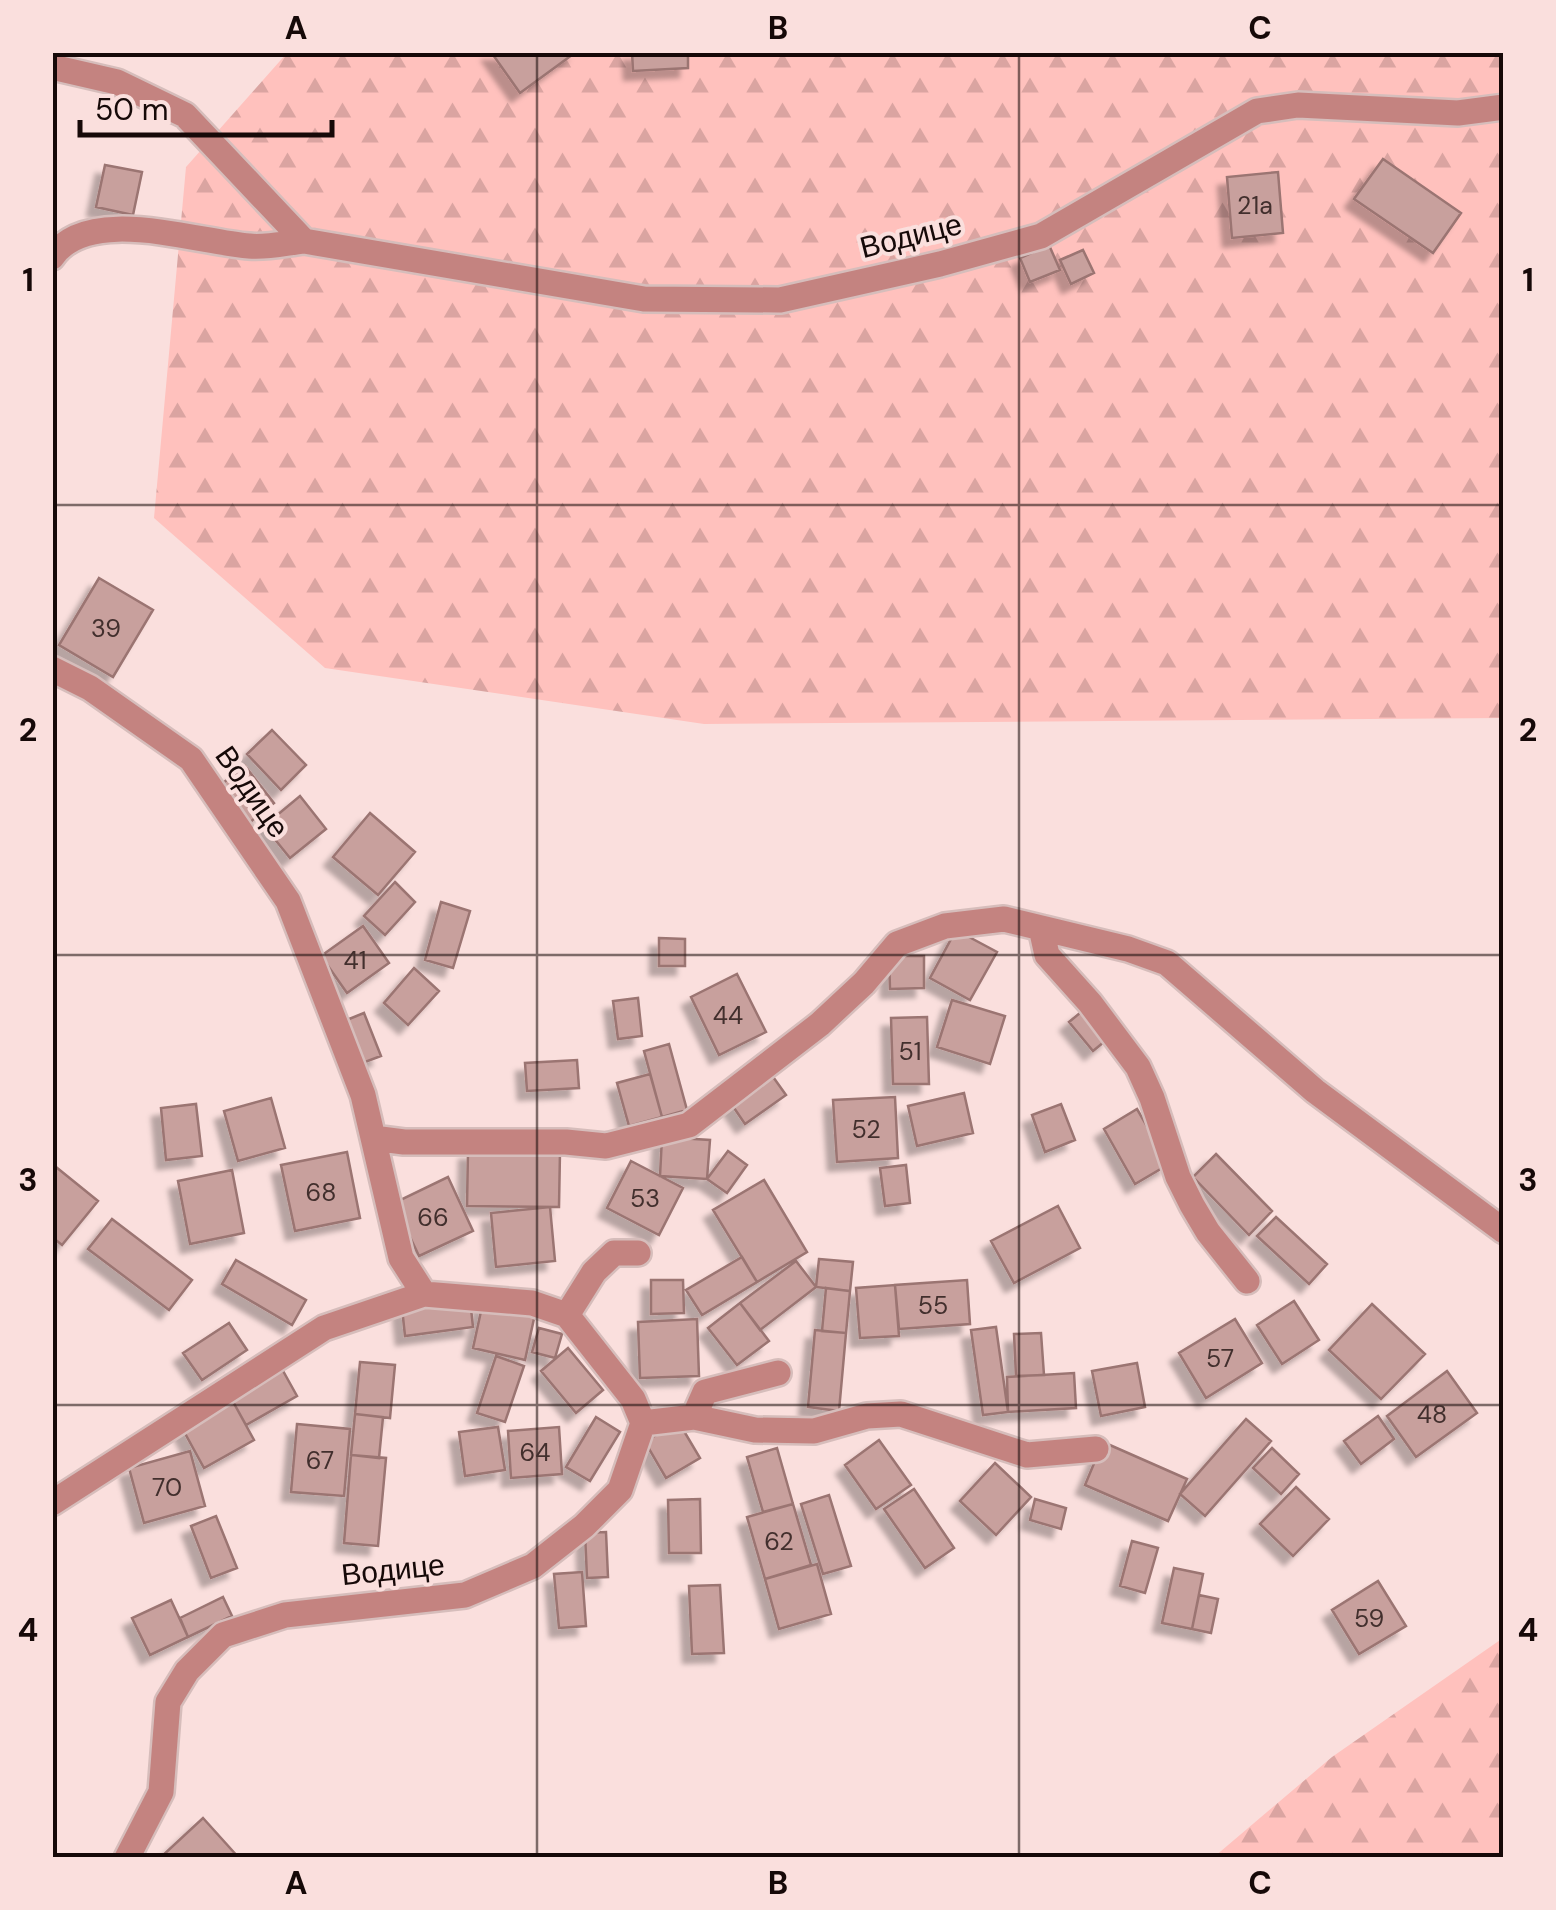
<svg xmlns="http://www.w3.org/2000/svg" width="1556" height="1910" viewBox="0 0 1556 1910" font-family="'DM Sans',sans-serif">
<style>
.forest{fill:url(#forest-firs)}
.building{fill:#c8a09d;stroke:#9b7472;stroke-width:2.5;filter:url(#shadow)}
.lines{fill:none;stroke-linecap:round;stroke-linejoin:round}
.minor-casing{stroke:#d6bdbb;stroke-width:30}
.minor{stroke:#c48380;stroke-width:25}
.grid{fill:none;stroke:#160908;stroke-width:2.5;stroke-opacity:0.55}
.labels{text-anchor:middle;stroke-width:8;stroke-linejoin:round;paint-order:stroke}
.number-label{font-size:25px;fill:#422f2d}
.street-label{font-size:30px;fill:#160908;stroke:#fadfdd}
.neatline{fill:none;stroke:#160908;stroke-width:4}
.grid-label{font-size:32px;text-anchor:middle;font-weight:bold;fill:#160908}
</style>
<defs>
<pattern id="forest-firs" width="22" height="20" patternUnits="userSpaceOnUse" patternTransform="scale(2.5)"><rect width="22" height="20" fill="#ffc1bd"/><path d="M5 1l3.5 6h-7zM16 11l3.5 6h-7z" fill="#daa4a1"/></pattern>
<filter id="shadow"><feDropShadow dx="-9" dy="9" stdDeviation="2.5" flood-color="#0004"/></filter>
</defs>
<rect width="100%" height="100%" fill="#fadfdd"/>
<path class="forest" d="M287,53H1503V718L704,724L325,668L154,518L186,167Z
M1503,1638V1857H1214L1332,1757Z"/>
<path class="building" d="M491,52H576L520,93Z
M632,52H688V68L633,71Z
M1383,159L1461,213L1433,253L1354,199Z
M105,165L142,172L133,215L96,207Z
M1278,172L1283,233L1232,238L1227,177Z
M1049,245L1060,270L1030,282L1020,258Z
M1083,250L1094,273L1071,284L1060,260Z
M99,578L153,610L113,677L59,645Z
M272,730L306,765L281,790L247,754Z
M245,766L274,803L249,823L219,786Z
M300,796L326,829L290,858L264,826Z
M370,813L415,852L378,895L333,857Z
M395,882L415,902L385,935L364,916Z
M441,902L470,911L453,968L425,960Z
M363,926L389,963L347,993L321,956Z
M956,930L997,952L970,1000L930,978Z
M659,938L685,939V966H659Z
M889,956H924V988L890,989Z
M414,968L439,991L408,1025L384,1003Z
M737,974L766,1032L719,1055L691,997Z
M638,998L642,1036L618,1039L613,1001Z
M952,1000L1005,1016L990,1064L937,1047Z
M1086,1008L1110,1037L1093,1051L1069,1022Z
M364,1013L381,1056L357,1065L339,1023Z
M927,1017L929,1084H893L891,1018Z
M669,1044L687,1110L662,1117L644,1051Z
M577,1060L579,1088L527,1091L525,1063Z
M650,1074L662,1117L629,1126L617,1083Z
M771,1074L786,1095L745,1124L730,1102Z
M964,1093L973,1133L917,1146L908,1106Z
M895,1097L898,1158L837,1162L833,1100Z
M271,1098L285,1148L238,1161L224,1111Z
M196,1104L202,1156L166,1160L161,1108Z
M1061,1104L1075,1140L1045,1152L1032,1115Z
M1137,1109L1169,1164L1135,1184L1104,1129Z
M662,1137L710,1140L707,1179L660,1176Z
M468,1151L560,1152L559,1207L467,1206Z
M728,1151L747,1165L727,1193L707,1179Z
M347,1152L360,1218L295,1231L281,1165Z
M1216,1154L1272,1211L1249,1235L1193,1177Z
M631,1161L683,1188L659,1235L607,1208Z
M906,1165L910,1203L885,1206L880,1168Z
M56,1167L98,1201L62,1245L52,1237V1172Z
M232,1170L244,1233L190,1244L178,1181Z
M448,1177L473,1231L419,1256L394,1203Z
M764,1180L807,1252L757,1282L713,1210Z
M1058,1206L1080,1248L1014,1283L991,1241Z
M550,1207L555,1261L496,1267L491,1213Z
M1276,1217L1327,1264L1309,1284L1257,1236Z
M112,1219L192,1280L169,1310L88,1249Z
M742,1257L757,1282L702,1315L686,1290Z
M819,1259L853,1262L850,1291L816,1287Z
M236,1260L306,1300L292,1325L222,1284Z
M796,1261L816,1287L760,1330L740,1303Z
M651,1280H683L684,1313L651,1314Z
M967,1280L970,1324L899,1329L895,1285Z
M895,1285L899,1336L860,1338L856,1288Z
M826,1288L850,1291L846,1333L822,1331Z
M470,1299L473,1327L405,1336L402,1308Z
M1294,1301L1319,1340L1282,1364L1257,1325Z
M483,1302L535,1314L525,1360L473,1348Z
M740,1303L769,1341L737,1365L708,1328Z
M1372,1304L1425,1354L1381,1399L1329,1350Z
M697,1319L699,1376L640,1378L638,1322Z
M1235,1319L1262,1363L1206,1398L1179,1353Z
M229,1323L247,1350L202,1380L183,1353Z
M996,1327L1008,1412L983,1415L971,1330Z
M539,1328L562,1334L555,1358L532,1352Z
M815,1330L846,1333L839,1411L808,1407Z
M1041,1333L1044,1375L1016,1376L1014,1334Z
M568,1348L603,1390L576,1413L541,1371Z
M496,1356L524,1366L505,1422L477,1413Z
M360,1362L395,1365L390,1418L355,1414Z
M1137,1363L1145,1407L1101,1416L1092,1371Z
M282,1369L297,1396L246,1425L231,1398Z
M1447,1371L1477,1413L1416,1457L1387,1416Z
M1074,1373L1076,1408L1008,1412L1007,1377Z
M231,1398L254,1440L204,1468L181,1426Z
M355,1414L383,1417L379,1458L351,1455Z
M1378,1416L1394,1439L1361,1464L1344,1441Z
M596,1417L620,1432L590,1481L566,1467Z
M1246,1419L1271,1441L1205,1516L1180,1494Z
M678,1421L700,1458L666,1478L645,1442Z
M297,1424L350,1429L344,1496L291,1492Z
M498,1427L505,1470L465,1476L459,1432Z
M559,1427L562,1474L511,1478L508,1431Z
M879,1440L911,1485L876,1509L845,1465Z
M1103,1442L1187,1479L1168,1521L1085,1485Z
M777,1448L793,1504L763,1512L747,1457Z
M1272,1448L1299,1474L1281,1494L1253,1468Z
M190,1451L205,1506L144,1523L129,1468Z
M351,1455L386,1458L378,1546L344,1543Z
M995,1463L1031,1497L996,1535L960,1501Z
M1296,1487L1329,1519L1293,1556L1260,1524Z
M914,1489L954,1548L925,1568L884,1509Z
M829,1495L851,1566L823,1574L801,1504Z
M700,1499L701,1553H669L668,1500Z
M1035,1499L1066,1508L1061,1529L1030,1520Z
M793,1504L811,1565L765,1579L747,1517Z
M216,1516L237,1568L211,1578L191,1526Z
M606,1532L608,1577L587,1578L585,1533Z
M1132,1541L1158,1548L1145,1593L1120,1586Z
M817,1564L831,1614L779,1629L765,1579Z
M1174,1568L1203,1574L1192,1629L1162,1623Z
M582,1572L586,1626L559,1628L554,1574Z
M1378,1581L1406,1626L1359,1654L1332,1610Z
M720,1585L724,1653L692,1654L689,1586Z
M1199,1595L1218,1599L1211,1633L1192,1629Z
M223,1597L232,1616L188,1637L180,1618Z
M171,1600L188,1637L150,1655L132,1618Z
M203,1818L239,1858H162L161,1857Z"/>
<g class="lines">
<g class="minor-casing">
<path id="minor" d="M52,67L117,82L185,115L304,241L644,299L780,300L940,264L1041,236L1257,111L1298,105L1458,113L1504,107
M52,257C88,204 196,242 249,246C266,248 286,243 304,241
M52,669L90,688L191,759L288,901L363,1095L401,1258L424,1294
M1041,928L1047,955L1090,1003L1138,1067L1152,1098L1178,1177L1192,1205L1208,1232L1247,1281
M373,1138L404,1142H566L606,1146L689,1125L820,1024L864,983L897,944L945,926L1004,919L1128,949L1167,963L1315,1091L1504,1231
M567,1315L594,1272L614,1253H638
M694,1417L705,1392L778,1373
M643,1423L694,1417L755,1430L814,1431L867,1416L901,1414L1027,1455L1096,1449
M52,1503L324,1328L424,1294L532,1303L567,1315L633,1399L643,1423L620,1490L584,1526L533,1566L465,1595L285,1615L223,1635L187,1671L168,1702L161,1792L127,1858"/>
</g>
<use href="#minor" class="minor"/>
</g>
<path class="grid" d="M537,52V1858M1019,52V1858M52,505H1504M52,955H1504M52,1405H1504"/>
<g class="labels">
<g class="number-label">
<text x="1255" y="214">21a</text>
<text x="106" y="637">39</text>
<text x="355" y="969">41</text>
<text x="728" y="1024">44</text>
<text x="910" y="1060">51</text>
<text x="866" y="1138">52</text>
<text x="321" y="1201">68</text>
<text x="645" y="1207">53</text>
<text x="433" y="1226">66</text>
<text x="933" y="1314">55</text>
<text x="1220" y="1367">57</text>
<text x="1432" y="1423">48</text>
<text x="535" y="1461">64</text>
<text x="320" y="1469">67</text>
<text x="167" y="1496">70</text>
<text x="779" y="1550">62</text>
<text x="1369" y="1627">59</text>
</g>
<g class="street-label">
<text transform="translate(911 236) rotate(-14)" y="10">Водице</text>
<text transform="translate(252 792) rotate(55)" y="10">Водице</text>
<text transform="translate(393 1570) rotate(-6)" y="10">Водице</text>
</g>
</g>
<rect width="1556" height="1910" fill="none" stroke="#fadfdd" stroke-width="110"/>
<path d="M80 120v15h252v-15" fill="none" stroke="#160908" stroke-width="5"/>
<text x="95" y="120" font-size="30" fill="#160908" stroke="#fadfdd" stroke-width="8" paint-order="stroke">50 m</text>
<rect x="55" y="55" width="1446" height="1800" class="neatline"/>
<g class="grid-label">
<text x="296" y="39">A</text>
<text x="778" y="39">B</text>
<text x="1260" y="39">C</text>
<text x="28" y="291">1</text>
<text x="1528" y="291">1</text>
<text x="28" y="741">2</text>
<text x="1528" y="741">2</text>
<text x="28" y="1191">3</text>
<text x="1528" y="1191">3</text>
<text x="28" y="1641">4</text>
<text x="1528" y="1641">4</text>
<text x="296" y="1894">A</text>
<text x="778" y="1894">B</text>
<text x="1260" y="1894">C</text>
</g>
</svg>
